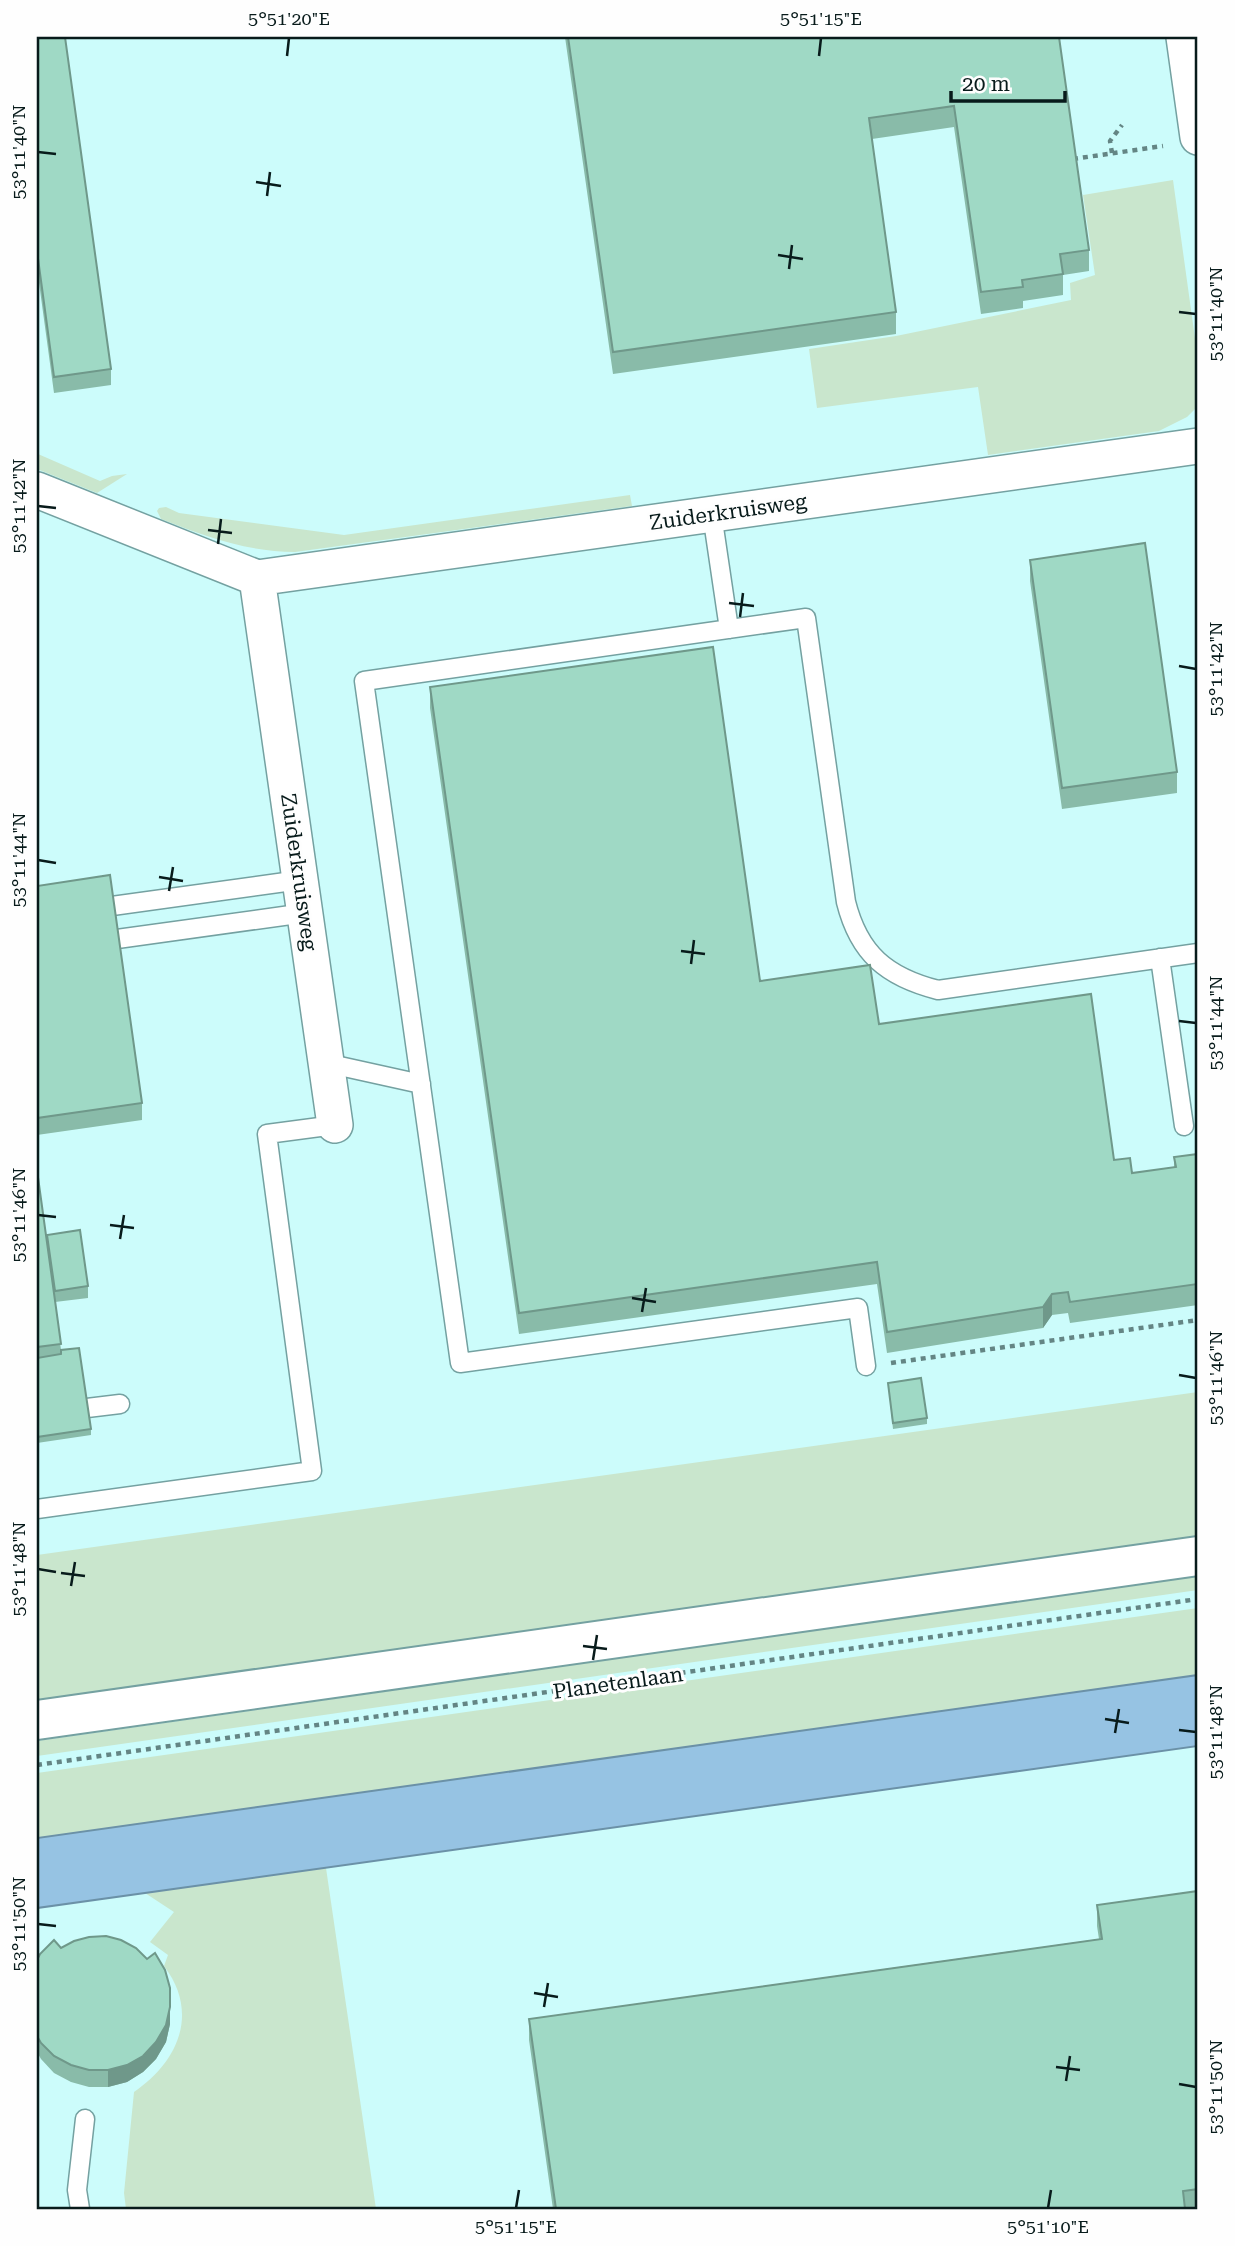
<svg xmlns="http://www.w3.org/2000/svg" width="1235" height="2246" viewBox="0 0 1235 2246" font-family="'Roboto Serif',serif">
<style>
.green{fill:#c9e6cd}
.water{fill:#96c3e3;stroke:#6b91a7;stroke-width:2}
.lines{fill:none;stroke-linecap:round;stroke-linejoin:round}
.lane-casing{stroke:#74a1a1;stroke-width:21}
.street-casing{stroke:#74a1a1;stroke-width:38}
.secondary-casing{stroke:#74a1a1;stroke-width:42}
.path{stroke:#648584;stroke-width:4.5;stroke-dasharray:5 5;stroke-linecap:butt}
.lane{stroke:#fff;stroke-width:18}
.street{stroke:#fff;stroke-width:35}
.secondary{stroke:#fff;stroke-width:38}
.wall{fill:#89bba9}
.shaded-wall{fill:#6f988a}
.building{fill:#9fd9c5;stroke:#6f988a;stroke-width:2}
.ticks{fill:none;stroke:#081b1b;stroke-width:2.5}
.labels{text-anchor:middle;stroke-width:6;stroke-linejoin:round;paint-order:stroke}
.street-label{font-size:21px;fill:#081b1b;stroke:#fefefe}
.neatline{fill:none;stroke:#081b1b;stroke-width:2.5}
.ticks-label{font-size:18px;text-anchor:middle;fill:#081b1b}
</style>
<rect width="100%" height="100%" fill="#ccfcfb"/>
<path class="green" d="M1173,180L1198,360V406L1187,417L1159,431L988,455L978,387L817,408L809,349L896,336L1071,300L1070,283L1095,275L1083,195Z
M38,454L100,481L112,476L127,474L97,493L37,469Z
M630,495L632,506L295,552C247,552 204,536 161,519L157,511L159,508L166,507L179,513L344,535Z
M1198,1392V1536L37,1700V1555Z
M1198,1576V1590L37,1756V1741Z
M1198,1608V1675L37,1838V1773Z
M326,1868L376,2209H126L124,2193L134,2092C178,2062 200,2013 164,1966L168,1955L150,1942L174,1912L145,1893Z"/>
<path class="water" d="M1198,1675V1746L37,1908V1838Z"/>
<g class="lines">
<g class="lane-casing">
<path id="lane" d="M712,514L729,629
M112,906L300,880
M117,939L305,913
M1160,958L1184,1126
M326,1063L421,1084
M866,1366L858,1308L460,1363L364,681L806,618L846,902C859,954 887,977 938,990L1198,953
M87,1408L120,1404
M37,1509L312,1471L267,1134L335,1125
M80,2209L77,2190L85,2119"/>
</g>
<g class="street-casing">
<path id="street" d="M1184,37L1198,137
M37,490L257,578L1198,446
M257,578L335,1125"/>
</g>
<g class="secondary-casing">
<path id="secondary" d="M37,1720L1198,1556"/>
</g>
<path class="path" d="M1112,153L1110,141L1122,125
M1073,159L1163,146
M891,1363L1198,1320
M37,1765L1198,1599"/>
<use href="#lane" class="lane"/>
<use href="#street" class="street"/>
<use href="#secondary" class="secondary"/>
</g>
<path class="wall" d="M37,37L111,369V385L54,393L37,268Z
M565,37H1059L1089,250V271L1063,275V295L1023,301V308L981,314L954,127L872,139L896,312V334L613,374Z
M1030,560L1177,772V793L1062,809L1030,581Z
M430,687L760,981L879,1024L1114,1160L1132,1173L1174,1167V1157L1198,1154V1305L1070,1323L1068,1313L1052,1315L1043,1328L887,1353L877,1284L519,1334L430,708Z
M37,886L142,1103V1120L37,1135Z
M37,1170L47,1246V1235L88,1286V1298L55,1302L61,1350L91,1429V1435L37,1443Z
M888,1383L927,1418V1424L893,1429Z
M1198,1891V2209H553L529,2040V2019L1099,1939L1097,1926V1905Z
M61,1948L170,2024L166,2042L156,2059L143,2072L127,2082L108,2087H89L71,2082L54,2073L41,2059L37,2052V1960Z"/>
<path class="shaded-wall" d="M1052,1294V1315L1043,1328V1307Z
M170,2007V2024L166,2042L156,2059L143,2072L127,2082L108,2087V2070Z"/>
<path class="building" d="M37,37H65L111,369L54,377L37,251Z
M568,37H1059L1089,250L1060,254L1063,274L1022,280L1023,287L981,292L954,106L869,118L896,312L613,352Z
M1145,543L1177,772L1062,788L1030,560Z
M713,647L760,981L870,965L879,1024L1091,994L1114,1160L1130,1158L1132,1173L1176,1167L1174,1157L1198,1154V1284L1070,1302L1068,1292L1052,1294L1043,1307L887,1332L877,1262L519,1313L430,687Z
M110,875L142,1103L37,1118V886Z
M37,1170L61,1344L37,1347Z
M80,1230L88,1286L55,1291L47,1235Z
M79,1348L91,1429L37,1437V1358L61,1354V1350Z
M921,1378L927,1418L893,1423L888,1383Z
M1198,1891V2189L1183,2191L1185,2209H556L529,2019L1102,1939L1097,1905Z
M106,1936L121,1940L136,1948L147,1959L155,1953L165,1970L170,1988V2007L166,2025L156,2042L143,2056L127,2065L108,2070H89L71,2065L54,2056L41,2043L37,2036V1960L40,1954L54,1940L61,1948L74,1941L89,1937Z"/>
<path class="ticks" d="M287,56L289,38M819,56L821,38M38,152L56,154M256,182L281,186M267,196L270,172M778,255L803,259M789,269L792,245M1179,312L1196,314M38,506L56,508M208,530L232,533M218,544L221,519M729,603L754,606M740,617L743,593M1179,666L1196,669M38,860L56,863M159,877L183,881M169,891L173,867M681,951L705,954M691,964L694,940M1179,1021L1196,1023M38,1215L56,1217M110,1225L134,1228M120,1239L124,1215M632,1298L656,1302M642,1312L646,1288M1179,1375L1196,1378M38,1569L56,1572M61,1573L85,1576M71,1586L75,1562M583,1646L607,1649M593,1660L597,1635M1105,1719L1129,1723M1179,1730L1196,1732M1115,1733L1119,1709M38,1924L56,1926M534,1993L558,1997M544,2007L548,1983M1056,2067L1080,2070M1066,2081L1070,2056M1179,2084L1196,2087M516,2208L519,2190M1048,2208L1051,2190"/>
<g class="labels">
<g class="street-label">
<text transform="translate(728 512) rotate(-8)" y="7">Zuiderkruisweg</text>
<text transform="translate(299 872) rotate(82)" y="7">Zuiderkruisweg</text>
<text transform="translate(618 1683) rotate(-8)" y="7">Planetenlaan</text>
</g>
</g>
<rect width="1235" height="2246" fill="none" stroke="#fefefe" stroke-width="77"/>
<path d="M951 91v10h114v-10" fill="none" stroke="#081b1b" stroke-width="3.5"/>
<text x="962" y="91" font-size="21" fill="#081b1b" stroke="#fefefe" stroke-width="5" paint-order="stroke">20 m</text>
<rect x="38" y="38" width="1158" height="2170" class="neatline"/>
<g class="ticks-label">
<text x="289" y="25">5°51'20"E</text>
<text x="821" y="25">5°51'15"E</text>
<text transform="translate(19 152) rotate(-90)" y="6">53°11'40"N</text>
<text transform="translate(1216 314) rotate(-90)" y="6">53°11'40"N</text>
<text transform="translate(19 506) rotate(-90)" y="6">53°11'42"N</text>
<text transform="translate(1216 669) rotate(-90)" y="6">53°11'42"N</text>
<text transform="translate(19 860) rotate(-90)" y="6">53°11'44"N</text>
<text transform="translate(1216 1023) rotate(-90)" y="6">53°11'44"N</text>
<text transform="translate(19 1215) rotate(-90)" y="6">53°11'46"N</text>
<text transform="translate(1216 1378) rotate(-90)" y="6">53°11'46"N</text>
<text transform="translate(19 1569) rotate(-90)" y="6">53°11'48"N</text>
<text transform="translate(1216 1732) rotate(-90)" y="6">53°11'48"N</text>
<text transform="translate(19 1924) rotate(-90)" y="6">53°11'50"N</text>
<text transform="translate(1216 2087) rotate(-90)" y="6">53°11'50"N</text>
<text x="516" y="2233">5°51'15"E</text>
<text x="1048" y="2233">5°51'10"E</text>
</g>
</svg>
